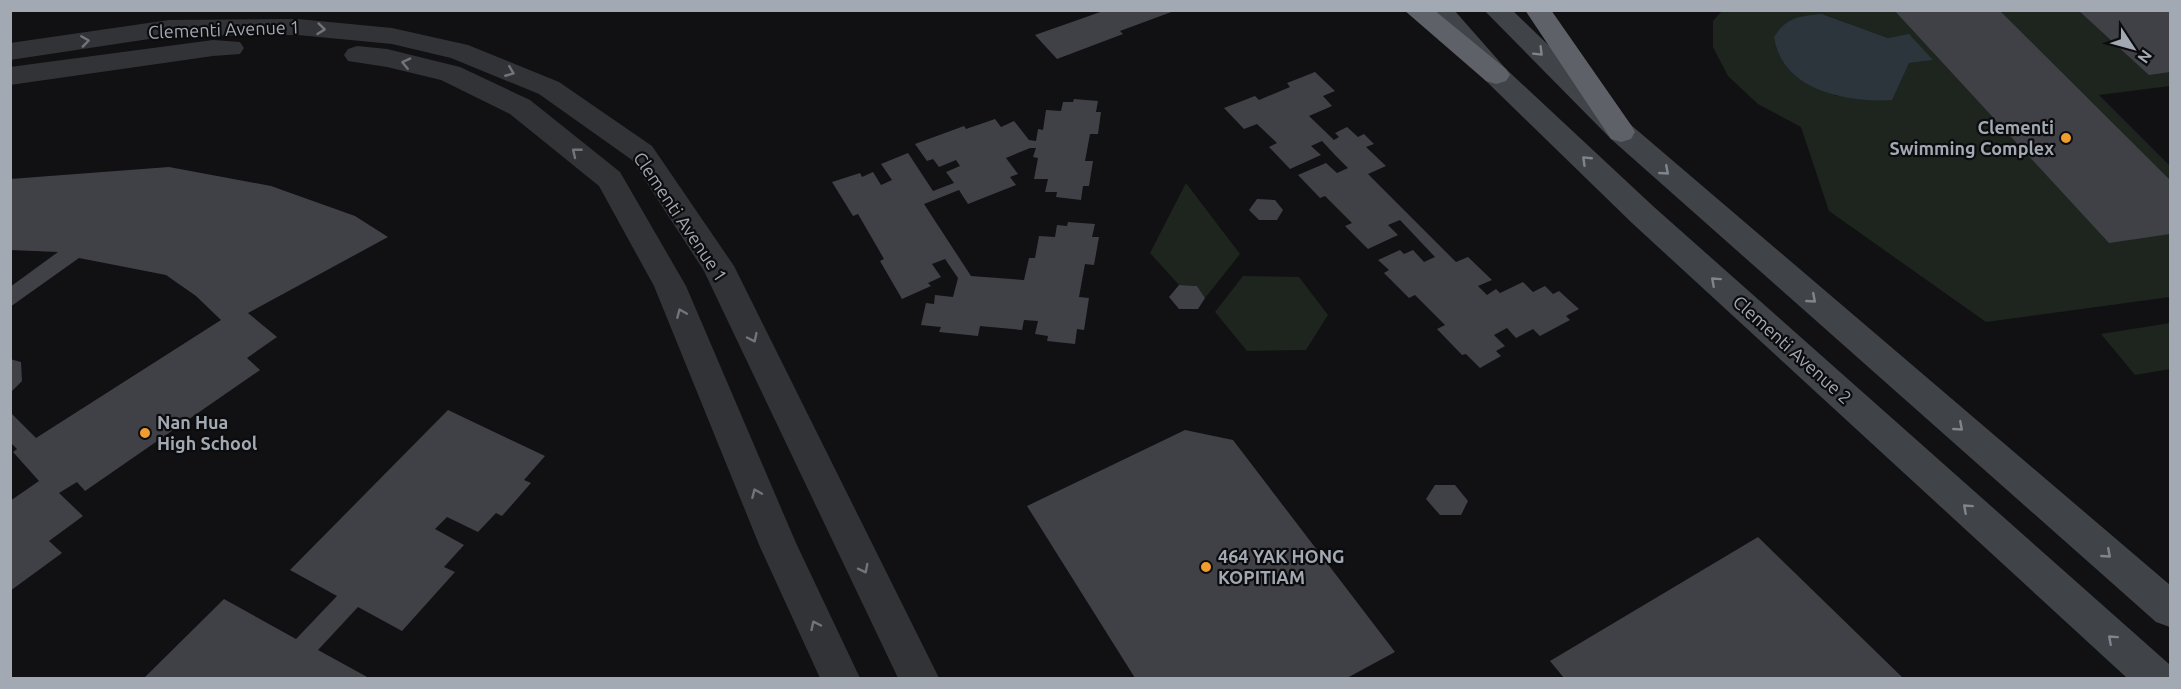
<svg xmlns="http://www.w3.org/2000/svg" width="2181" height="689" viewBox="0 0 2181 689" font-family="Ubuntu,sans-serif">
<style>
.green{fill:#1d251e;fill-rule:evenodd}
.water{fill:#2b353b}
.building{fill:#404146}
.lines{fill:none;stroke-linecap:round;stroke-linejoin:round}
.minor{fill:#323337;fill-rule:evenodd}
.secondary{fill:#404347;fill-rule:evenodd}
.motorway{fill:#5e6268;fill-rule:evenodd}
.oneway{stroke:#70747b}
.oneway2{stroke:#80858d}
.poi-dot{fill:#ef9d2c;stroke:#0c0c0e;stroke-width:2}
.labels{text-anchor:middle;stroke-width:4.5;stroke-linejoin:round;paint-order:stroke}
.street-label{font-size:18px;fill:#a2a9b3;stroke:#0c0c0e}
.poi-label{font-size:18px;font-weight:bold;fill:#a2a9b3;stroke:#0c0c0e;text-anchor:start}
</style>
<rect width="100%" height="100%" fill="#111113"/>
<path class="green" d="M1722,11H2170V86L2099,95L2170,166V297L1986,322L1829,211L1801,127L1758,104L1728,76L1713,47V21ZM1822,14L1888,38L1909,35L1932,60L1909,63L1837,96C1807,84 1779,73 1774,37Z
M1186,183L1240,254L1205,298L1197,286L1179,285L1150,253Z
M1243,276L1299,277L1328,315L1306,350L1247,351L1215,312Z
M2170,323V369L2135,375L2101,334Z"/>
<path class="water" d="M1822,14L1888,38L1909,34L1933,60L1909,63L1892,100C1847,103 1781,90 1774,37C1787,17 1799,16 1822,14Z"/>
<path class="building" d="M1106,10L1174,11L1120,31L1123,34L1057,59L1035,35Z
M1894,10H1999L2170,180V234L2109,243Z
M2078,10H2170V72L2149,75Z
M1315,72L1335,91L1323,96L1332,106L1309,116L1334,140L1339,137L1335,133L1347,127L1358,137L1364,134L1374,144L1366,147L1386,166L1368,174L1456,262L1468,257L1492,280L1478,286L1487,295L1496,289L1500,293L1523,282L1533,292L1545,286L1553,294L1559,291L1579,309L1566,316L1570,320L1540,336L1533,329L1516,338L1507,328L1494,335L1505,346L1496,351L1501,356L1480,368L1466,354L1462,355L1437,329L1445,325L1415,295L1409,298L1384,273L1389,270L1378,260L1400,250L1404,254L1413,250L1424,262L1435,257L1400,220L1388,225L1398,235L1368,249L1345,226L1352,223L1325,196L1320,198L1298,175L1326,163L1337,173L1348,168L1335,155L1322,141L1311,146L1321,155L1290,169L1269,147L1277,143L1257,124L1244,129L1224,108L1255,96L1259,100L1290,87L1287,83Z
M1074,99L1098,101L1096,112H1101L1098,134H1090L1085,161H1093L1089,186H1083L1081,200L1056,197L1057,192H1045L1048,179H1034L1038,158L1033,157L1036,148H1030L1006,158L1018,174L1010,177L1016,185L968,204L959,190L924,204L971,276L1024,280L1029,258H1035L1039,236L1055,237L1057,225L1067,226L1068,222L1095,224L1092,237H1099L1094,265L1085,264L1079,297L1089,298L1084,330L1077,329L1075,344L1047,341L1048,336L1035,334L1038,321L1024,320L1022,330L980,326L978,336L939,332L941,327L921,325L926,303L934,304L935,295L953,297L958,278L945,259L932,264L941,277L928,283L931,286L902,299L880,261L884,259L858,214L853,216L832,182L860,173L862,177L873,172L881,185L892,180L881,164L908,153L933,191L954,183L946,172L960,166L956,160L939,167L933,159L927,161L915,144L964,126L966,129L995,119L1001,127L1014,121L1029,140L1036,141L1038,129L1043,130L1046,110L1061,111L1063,102H1073Z
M169,167L271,186L355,216L388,237L248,313L277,337L247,358L260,370L85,491L77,482L59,493L83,516L49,541L62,553L10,591V501L39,481L13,452L17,449L10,442V412L36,438L221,320L196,296L166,275L79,258L10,307V287L58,252L10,250V179Z
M1257,199L1275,200L1283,210L1277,220H1259L1249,210Z
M1179,285L1197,286L1205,298L1198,309H1179L1169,297Z
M10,359L21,362L22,381L10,393Z
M448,410L545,456L524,480L531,483L502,516L496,513L478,532L447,517L435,529L464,545L444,567L455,572L402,631L358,607L318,650L369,678H144L224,599L296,639L337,596L290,570Z
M1185,430L1233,440L1395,652L1347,678H1135L1027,506Z
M1435,485H1455L1468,501L1461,515H1440L1426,499Z
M1758,537L1903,678H1564L1550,661Z"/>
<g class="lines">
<path class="minor" d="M298,19L392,28L468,45L559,82L652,146L734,266L939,678H898L704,271L632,160L539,94L451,58L392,44L298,35L169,36L10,60V43L169,20Z
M213,40L240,42L244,48L240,54L213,56L10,85V67Z
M357,46L387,49L460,67L530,100L620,172L686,286L796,543L860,678H820L760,547L654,286L599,186L510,114L441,80L387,67L348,61L344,55L348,49Z"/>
<path class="secondary" d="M1426,10H1454L1506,69L1654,207L2169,664L2170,678H2127L1632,223L1486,81Z
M1484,10H1512L1631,125L2170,585V627L2156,622L1611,139Z"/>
<path class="motorway" d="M1404,10H1434L1506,69L1510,75L1506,81L1496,84L1486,81Z
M1525,10H1551L1631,125L1635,132L1631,139L1621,142L1611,139Z"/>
</g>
<defs><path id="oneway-chevron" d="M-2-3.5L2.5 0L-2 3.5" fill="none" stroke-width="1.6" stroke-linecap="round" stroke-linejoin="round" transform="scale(1.5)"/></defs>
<g class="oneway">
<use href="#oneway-chevron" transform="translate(321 29) rotate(6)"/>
<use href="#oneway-chevron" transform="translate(85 41) rotate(-8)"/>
<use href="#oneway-chevron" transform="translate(406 63) rotate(-167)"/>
<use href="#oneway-chevron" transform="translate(510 72) rotate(22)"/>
<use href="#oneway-chevron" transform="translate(576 152) rotate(-141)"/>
<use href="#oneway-chevron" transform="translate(681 313) rotate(-113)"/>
<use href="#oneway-chevron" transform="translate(753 338) rotate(65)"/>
<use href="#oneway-chevron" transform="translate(756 493) rotate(-113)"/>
<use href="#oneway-chevron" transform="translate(864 569) rotate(63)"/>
<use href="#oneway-chevron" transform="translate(815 625) rotate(-115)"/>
</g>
<g class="oneway2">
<use href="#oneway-chevron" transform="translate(1539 52) rotate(45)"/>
<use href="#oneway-chevron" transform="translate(1586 160) rotate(-136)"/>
<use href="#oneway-chevron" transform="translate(1665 171) rotate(41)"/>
<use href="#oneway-chevron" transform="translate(1715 281) rotate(-138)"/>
<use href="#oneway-chevron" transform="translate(1812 299) rotate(41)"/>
<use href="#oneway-chevron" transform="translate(1959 427) rotate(41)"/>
<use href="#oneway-chevron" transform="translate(1967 508) rotate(-138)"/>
<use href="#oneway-chevron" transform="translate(2107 554) rotate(41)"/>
<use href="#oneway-chevron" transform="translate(2112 639) rotate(-138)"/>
</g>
<g class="poi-dot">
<circle cx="2066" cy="138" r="6"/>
<circle cx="145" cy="433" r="6"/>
<circle cx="1206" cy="567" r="6"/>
</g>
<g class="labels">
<g class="street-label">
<text transform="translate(224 30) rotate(-2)" y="6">Clementi Avenue 1</text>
<text transform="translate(680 217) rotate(56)" y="6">Clementi Avenue 1</text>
<text transform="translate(1792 350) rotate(42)" y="6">Clementi Avenue 2</text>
</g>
<g class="poi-label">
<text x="2054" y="134" text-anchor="end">Clementi<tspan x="2054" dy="21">Swimming Complex</tspan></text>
<text x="157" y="429">Nan Hua<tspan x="157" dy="21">High School</tspan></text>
<text x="1218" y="563">464 YAK HONG<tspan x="1218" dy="21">KOPITIAM</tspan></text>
</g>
</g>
<rect width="2181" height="689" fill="none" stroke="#a2a9b3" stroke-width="24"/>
<g transform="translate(2133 48) rotate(126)" stroke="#0c0c0e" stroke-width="4.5" paint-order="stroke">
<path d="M0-4.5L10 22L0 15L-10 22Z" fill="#a2a9b3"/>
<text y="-9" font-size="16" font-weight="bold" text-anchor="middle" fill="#a2a9b3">N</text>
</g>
</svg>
